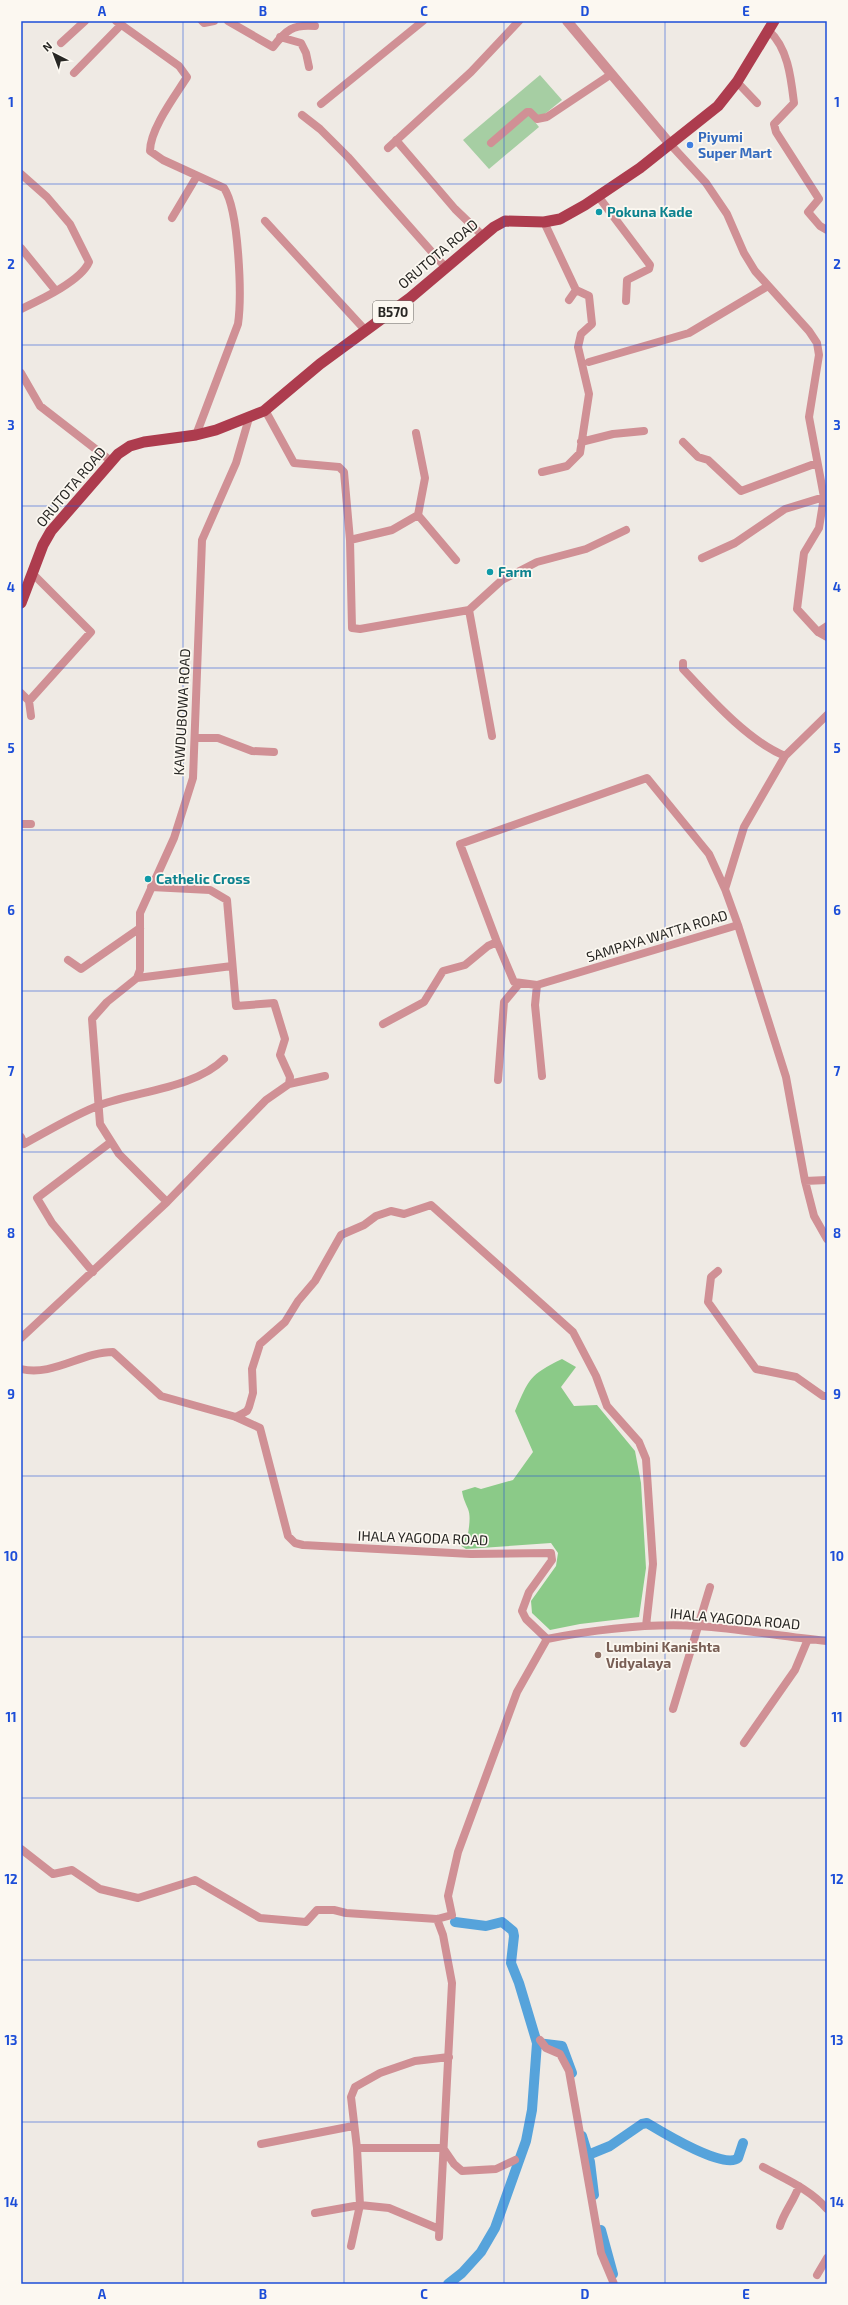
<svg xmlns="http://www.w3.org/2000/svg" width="848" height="2305" viewBox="0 0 848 2305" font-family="'Exo 2',sans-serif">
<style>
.green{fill:#a6cea3}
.forest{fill:#8bca88}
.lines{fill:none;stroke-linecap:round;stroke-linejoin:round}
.canal{stroke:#56a3db;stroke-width:10}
.minor{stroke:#d09095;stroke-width:8}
.tertiary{stroke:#d09095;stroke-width:10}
.primary{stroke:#ad3c4e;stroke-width:11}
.grid{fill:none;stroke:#1d4ed8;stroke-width:1;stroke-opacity:0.55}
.shop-dot{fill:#3f7fe0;stroke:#fcf8f1;stroke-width:1.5}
.culture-dot{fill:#0f9aa8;stroke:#fcf8f1;stroke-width:1.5}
.education-dot{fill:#8d6e63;stroke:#fcf8f1;stroke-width:1.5}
.labels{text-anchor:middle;stroke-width:3.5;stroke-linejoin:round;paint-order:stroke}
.shield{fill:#fcf8f1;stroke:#686662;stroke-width:1}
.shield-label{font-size:13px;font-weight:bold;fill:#282724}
.shop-label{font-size:14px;font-weight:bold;fill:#366cbe;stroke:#fcf8f1;text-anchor:start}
.culture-label{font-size:14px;font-weight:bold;fill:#0d838f;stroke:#fcf8f1;text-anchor:start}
.street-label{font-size:14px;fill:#282724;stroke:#fcf8f1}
.education-label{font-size:14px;font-weight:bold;fill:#785e54;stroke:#fcf8f1;text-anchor:start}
.neatline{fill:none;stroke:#1d4ed8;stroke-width:1.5}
.grid-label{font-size:13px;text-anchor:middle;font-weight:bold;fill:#1d4ed8}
</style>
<rect width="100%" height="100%" fill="#efeae4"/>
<path class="green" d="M540,75L562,100L535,122L539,127L489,169L463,140Z"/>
<path class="forest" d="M562,1359L576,1367L561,1387L574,1406L597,1405L635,1451L641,1483L646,1568L639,1617L580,1624L550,1630L532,1613L531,1601L556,1566L558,1553L551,1543L466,1549L460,1545L461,1538L468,1534C469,1527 471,1516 468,1509C465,1502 463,1498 462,1491L475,1487L481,1489L513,1480L533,1452L515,1411C529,1379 529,1375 562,1359Z"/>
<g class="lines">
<path class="canal" d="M537,2043L562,2046L572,2073
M582,2136L590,2162L594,2195
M588,2155L610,2146L642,2124L647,2123C662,2132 724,2170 738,2158L743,2143
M601,2230L613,2274
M448,2284L462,2273L481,2252L495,2228L526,2141L532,2110L537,2043L519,1983L511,1963L514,1936L513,1931L502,1922L486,1926L455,1922"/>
<path class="minor" d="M116,21L179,66L187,77C175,96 150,129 150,151L163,160L224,188C239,210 242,296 238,324L196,435
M202,21L204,23L214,21
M228,21L273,47C286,30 293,24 315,26
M769,31C788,48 791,78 794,103L774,124L776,132L819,199L808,212L820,226L827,230
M280,37L301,43L306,53L309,67
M61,43L85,21
M74,73L121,25
M737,82L757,103
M321,104L423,21
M302,115L320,129L348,157L446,268
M396,140L455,209L482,235
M491,143L527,112H530L537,119L547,117L610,75
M670,144L706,183L727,214L744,253L755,271L809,331L817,343L819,355L809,417L824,497L819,528L804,553L797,609L818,632L827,637
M388,148L471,72L519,21
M21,174L47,197L70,224L89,262C81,281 40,300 21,309
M598,196L650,265L649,269L627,280L626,301
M172,218L197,176
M265,221L366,331
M21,248L56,291
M569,300L576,290
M589,362L689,333L768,286
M21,373L40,406L111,461
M265,410L294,463L339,467L344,472L350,540L352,628L360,629L469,610L492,736
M581,442L613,434L644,431
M683,442L698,457L708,460L741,491L817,463
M542,472L567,466L580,453L589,394L578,347L581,334L592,324L589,296L576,290L544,222
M418,515L456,560
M350,540L392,530L418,515L425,478L416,433
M702,558L735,543L785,509L824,497
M469,610L502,580L537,562L586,549L626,530
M818,632L827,626
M683,663V669C710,698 748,741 785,756
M21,693L29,701L91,632L32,573
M29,701L31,716
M196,738H218L252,751L274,752
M21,824H31
M151,887L210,890L227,900L236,1006L274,1003L285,1039L280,1055L290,1077L289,1084
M725,889L709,854L647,778L460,844L497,942L514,982L537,985L738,925L725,889L744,827L785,756L827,715
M738,925L786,1077L805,1181L814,1216L827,1239
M68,960L81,969L140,928
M137,978L232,966
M537,985L535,1005L542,1076
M383,1024L424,1002L443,971L465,965L488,946L497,942
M498,1080L504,1002L519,984
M21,1137L24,1144C48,1131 74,1115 100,1105C138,1091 195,1088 224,1059
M805,1181L827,1180
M167,1202L119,1154L100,1124L92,1019L107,1002L137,978L140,970V913L174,838L193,778L202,540L236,463L249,418
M718,1271L711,1277L708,1302L756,1369L796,1377L823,1396H827
M93,1272L52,1223L37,1198L111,1142
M21,1338L167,1202L266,1100L289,1084L325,1076
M21,1369C52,1377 82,1352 113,1352L161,1396L236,1417L260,1428L288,1536L295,1543L303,1545L471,1554L551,1553L552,1560L529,1592L522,1611L526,1619L547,1639C598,1629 648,1623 699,1626C742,1629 784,1637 827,1641
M236,1417L247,1411L249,1407L253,1393L252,1369L260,1344L285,1322L298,1301L315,1281L341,1235L364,1225L376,1216L391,1211L404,1214L431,1205L573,1332L596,1376L607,1406L639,1442L646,1459L653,1564L646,1626
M673,1709L710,1587
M744,1743L795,1670L808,1639
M21,1849L53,1874L72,1870L100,1889L138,1898L195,1880L260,1918L306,1922L317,1910H334L346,1913L437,1919L452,1915L448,1896L458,1852L517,1692L547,1639
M437,1919L443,1935L452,1983L439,2237
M540,2040L546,2048L560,2054L569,2071L601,2253L614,2284
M261,2144L353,2126
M357,2148H443L454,2164L462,2171L496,2169L515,2160
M763,2167C785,2179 810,2189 827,2209
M315,2213L360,2205L389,2208L439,2229
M780,2226C784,2212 794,2201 799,2186
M351,2246L360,2205L357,2148L351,2097L355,2087L380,2073L415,2061L449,2057
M817,2275L827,2258"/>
<path class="tertiary" d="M567,21L670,144"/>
<path class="primary" d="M21,603L43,545L51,531L118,454L130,446L144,442L196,435L216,430L264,411L320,364L410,298L494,227L505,221L544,222L560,219L585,205L640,168L718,106L737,82L774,21"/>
</g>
<path class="grid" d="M183,21V2284M344,21V2284M504,21V2284M665,21V2284M21,184H827M21,345H827M21,506H827M21,668H827M21,830H827M21,991H827M21,1152H827M21,1314H827M21,1476H827M21,1637H827M21,1798H827M21,1960H827M21,2122H827"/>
<circle class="shop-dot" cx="690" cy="145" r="4"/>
<g class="culture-dot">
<circle cx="599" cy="212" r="4"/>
<circle cx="490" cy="572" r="4"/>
<circle cx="148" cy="879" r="4"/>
</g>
<circle class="education-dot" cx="598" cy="1655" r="4"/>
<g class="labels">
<rect class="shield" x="373" y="301" width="40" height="22" rx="3"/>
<g class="shield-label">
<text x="393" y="317">B570</text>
</g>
<g class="shop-label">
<text x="698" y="142">Piyumi<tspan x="698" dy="16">Super Mart</tspan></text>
</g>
<g class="culture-label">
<text x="607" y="217">Pokuna Kade</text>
<text x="498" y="577">Farm</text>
<text x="156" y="884">Cathelic Cross</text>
</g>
<g class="street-label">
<text transform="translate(438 254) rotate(-40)" y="5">ORUTOTA ROAD</text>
<text transform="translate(71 487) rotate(-50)" y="5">ORUTOTA ROAD</text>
<text transform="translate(182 712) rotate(-87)" y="5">KAWDUBOWA ROAD</text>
<text transform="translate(657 936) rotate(-17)" y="5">SAMPAYA WATTA ROAD</text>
<text transform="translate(423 1538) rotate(2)" y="5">IHALA YAGODA ROAD</text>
<text transform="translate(735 1619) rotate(5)" y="5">IHALA YAGODA ROAD</text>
</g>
<g class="education-label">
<text x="606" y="1652">Lumbini Kanishta<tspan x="606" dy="16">Vidyalaya</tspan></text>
</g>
</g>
<rect width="848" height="2305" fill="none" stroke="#fcf8f1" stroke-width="44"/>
<g transform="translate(54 54) rotate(318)" stroke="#fcf8f1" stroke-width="3" paint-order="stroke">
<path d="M0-3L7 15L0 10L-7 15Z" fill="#282724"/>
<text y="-6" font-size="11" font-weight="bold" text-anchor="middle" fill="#282724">N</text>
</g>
<rect x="22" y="22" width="804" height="2261" class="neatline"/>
<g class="grid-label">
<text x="102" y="16">A</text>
<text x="263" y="16">B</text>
<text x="424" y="16">C</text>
<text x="585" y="16">D</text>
<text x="746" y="16">E</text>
<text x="11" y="107">1</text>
<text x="837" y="107">1</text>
<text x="11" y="269">2</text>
<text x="837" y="269">2</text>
<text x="11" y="430">3</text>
<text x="837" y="430">3</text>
<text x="11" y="592">4</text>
<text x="837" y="592">4</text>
<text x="11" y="753">5</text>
<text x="837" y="753">5</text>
<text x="11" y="915">6</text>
<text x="837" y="915">6</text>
<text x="11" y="1076">7</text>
<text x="837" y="1076">7</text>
<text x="11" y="1238">8</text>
<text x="837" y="1238">8</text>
<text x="11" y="1399">9</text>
<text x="837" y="1399">9</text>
<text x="11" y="1561">10</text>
<text x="837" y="1561">10</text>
<text x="11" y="1722">11</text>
<text x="837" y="1722">11</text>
<text x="11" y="1884">12</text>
<text x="837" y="1884">12</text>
<text x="11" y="2045">13</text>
<text x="837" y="2045">13</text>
<text x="11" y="2207">14</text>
<text x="837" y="2207">14</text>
<text x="102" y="2299">A</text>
<text x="263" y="2299">B</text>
<text x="424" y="2299">C</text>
<text x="585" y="2299">D</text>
<text x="746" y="2299">E</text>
</g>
</svg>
